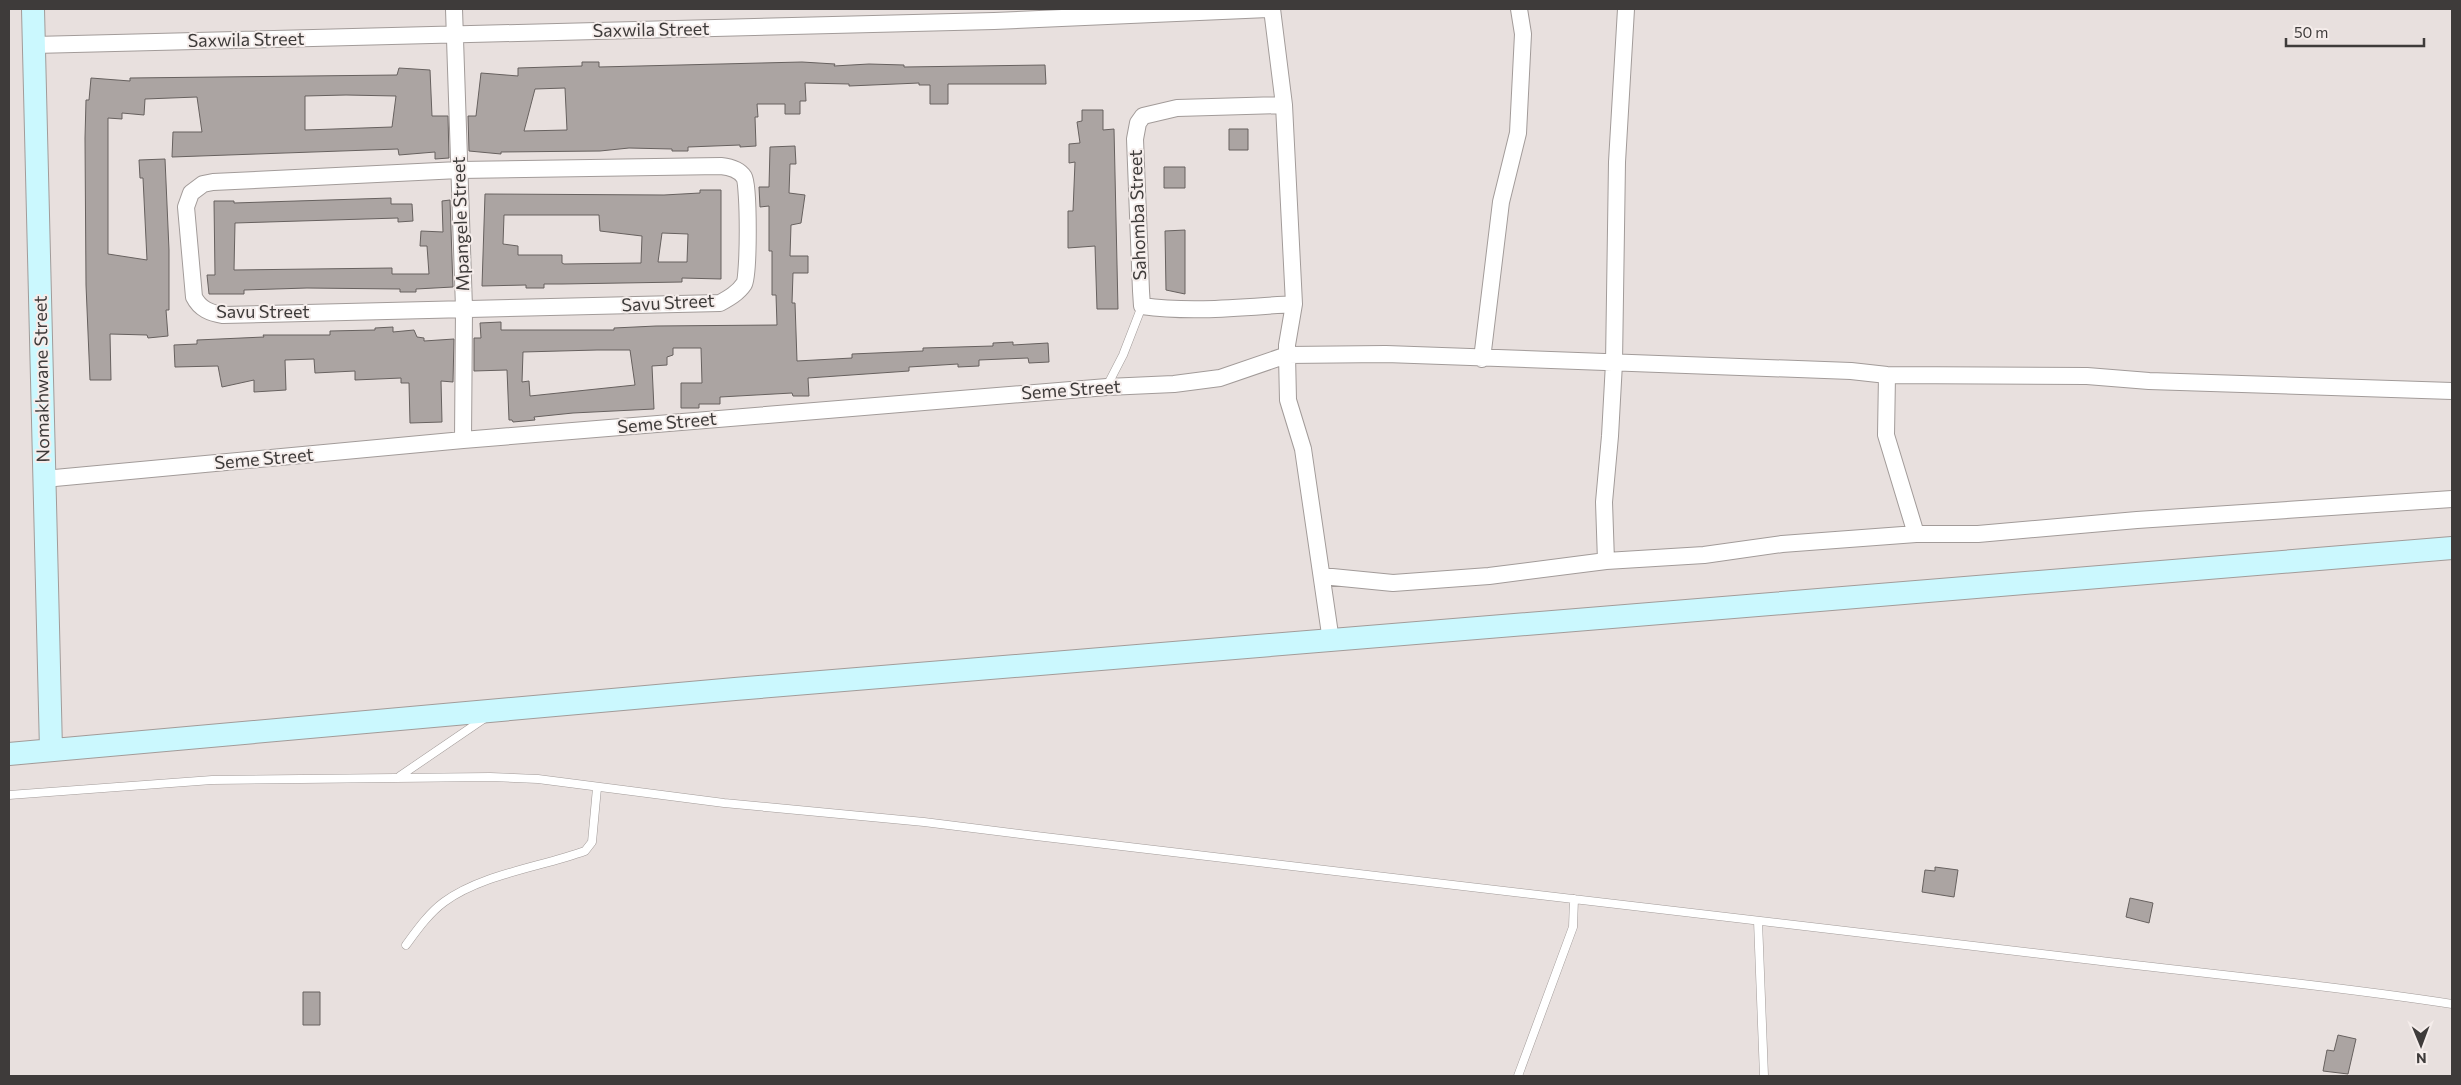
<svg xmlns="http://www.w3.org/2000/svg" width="2461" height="1085" viewBox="0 0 2461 1085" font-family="Commissioner,sans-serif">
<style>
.building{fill:#aba4a2;stroke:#67615f;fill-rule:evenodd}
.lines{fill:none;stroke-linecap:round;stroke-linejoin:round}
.lane-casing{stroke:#a29b99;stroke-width:9}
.street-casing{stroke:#a29b99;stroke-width:18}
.secondary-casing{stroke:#a29b99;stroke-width:24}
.lane{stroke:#fff;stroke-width:8}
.street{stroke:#fff;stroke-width:16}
.secondary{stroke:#cbf8fe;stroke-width:22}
.labels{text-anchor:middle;stroke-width:4;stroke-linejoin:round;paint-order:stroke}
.street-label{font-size:18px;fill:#3e3b3a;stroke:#f5edeb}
</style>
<rect width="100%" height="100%" fill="#e8e0de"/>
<path class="building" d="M582,62H599V67L802,62L835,64L834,66L869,64L904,65V67L1045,65L1046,84H948V104H930V85H919V83L849,86V84L805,83L806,101H800V114H785V104H757L758,117H755L756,146L740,147V145L688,147V151H672V149L629,148L600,151L501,152V154L469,151L468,116H476L481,73L518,76V68L582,66ZM565,88L567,130L524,131L535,89Z
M399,68L430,70L432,116H448L449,158L435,159V152L399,155L398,149L172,157L173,132H202L197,97L145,99L144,115L122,113V119L108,118V254L147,260L143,178H140L139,160L165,159L169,250V310H166L168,336L148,338L147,335L110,334L111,380H90L86,285L85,138L86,100H89L91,78L130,81V78L397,75ZM346,95L396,96L392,127L305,130V96Z
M1082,110H1103V130L1114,129L1118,309H1097L1095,246L1068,248V211H1073L1075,162L1069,163V144L1080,143L1077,122L1082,121Z
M1229,129H1248V150H1229Z
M795,146L796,164H790L789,193L805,195L801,223L791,225L790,256H808V273H793L792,303H795L797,361L852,358V354L923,351V348L993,346V343L1013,342V345L1048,343L1049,362L1029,363L1028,358L979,360V366L958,367V364L909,367V371L808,378L809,396H793L792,393L720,397V404H699V408H681V383H702L701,348H673V355L667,357V365L652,366L654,409L573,413L534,417L535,420L513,422L512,420H509L507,370L474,371V338H481L480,323L501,322V330H614V328L656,326L777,325L776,295H772V251H769V206L760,207L759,187H769L770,147ZM597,350H630L635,385L530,396L529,381L522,382L523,352Z
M1164,167H1185V188H1164Z
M700,190H721V279L682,278V282L562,284H544V288H526V285L482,286L485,194L664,195L700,193ZM504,215H599L600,231L642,236L641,263L564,264L562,263V255H518V246L503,244ZM662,233L688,234L687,262H658Z
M391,198V204H412L413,221L398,222V218L235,223L234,270L392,268V274H429L427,246H420L421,231L443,232L442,201L450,200L453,287L416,289V292H400V289L307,288L244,290V294H209L207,275H215L214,201H234V203Z
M1185,230V294L1166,290L1165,231Z
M393,327V332L414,330L417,337L424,338V341L454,339L453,382L441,381L442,422L410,423L409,383H401V378L355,380V371L315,373L314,359L285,360L286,390L254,392V380L222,387L218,366L175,367L174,345L197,344V340L264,337L263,335H330V331L375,330V328Z
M1935,867L1958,870L1954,897L1922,892L1925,870L1935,871Z
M2130,898L2153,903L2149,923L2126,917Z
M303,992H320V1025H303Z
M2338,1035L2356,1039L2348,1074L2323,1071L2327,1050L2334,1051Z"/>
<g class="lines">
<g class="lane-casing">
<path id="lane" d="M1107,386L1123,355L1142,306
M400,776L485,718
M9,795L212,780L490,777L538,779L724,803L924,822C1310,871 1697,911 2084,959C2207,974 2330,985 2452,1004
M1758,921L1764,1076
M406,945C417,930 429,913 444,902C482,874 541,867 585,851L592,842L597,788
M1518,1076L1573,927L1574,899"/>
</g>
<g class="street-casing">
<path id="street" d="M454,9L464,308L463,440
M34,45L994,21L1268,9
M1284,105L1177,108L1143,116L1138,123L1135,139L1141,291L1142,306C1193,313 1243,307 1294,304
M721,166C730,167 739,169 744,177C749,185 749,276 744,284C738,293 729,298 720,303L223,315C210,313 200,309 194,297L186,207L191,193L203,184L213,182L459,170Z
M1482,359L1501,202L1518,133L1523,34L1519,9
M1887,375L1886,435L1916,534
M44,479L463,440L1107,387L1174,384L1220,378L1287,355V345L1294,304L1284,105L1272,9
M1606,561L1604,502L1610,436L1614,363L1617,162L1626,9
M1322,576L1393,583L1489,576L1606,561L1704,555L1782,544L1916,534H1978L2137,520L2452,499
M1331,641L1303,449L1288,400L1287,355L1386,354L1851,371L1887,375L2087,376L2149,381L2452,391"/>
</g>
<g class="secondary-casing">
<path id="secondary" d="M33,9L51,750
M9,754L735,689L2452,548"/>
</g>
<use href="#lane" class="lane"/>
<use href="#street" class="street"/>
<use href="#secondary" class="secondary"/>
</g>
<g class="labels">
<g class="street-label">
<text transform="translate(651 30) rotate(-1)" y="6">Saxwila Street</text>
<text transform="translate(246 40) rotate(-1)" y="6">Saxwila Street</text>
<text transform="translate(1138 215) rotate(-92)" y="6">Sahomba Street</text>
<text transform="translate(461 224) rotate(-92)" y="6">Mpangele Street</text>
<text transform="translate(668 303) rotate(-3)" y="6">Savu Street</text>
<text x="263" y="318">Savu Street</text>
<text transform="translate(42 379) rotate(-91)" y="6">Nomakhwane Street</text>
<text transform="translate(1071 390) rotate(-4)" y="6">Seme Street</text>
<text transform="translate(667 423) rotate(-5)" y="6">Seme Street</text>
<text transform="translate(264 459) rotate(-5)" y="6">Seme Street</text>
</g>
</g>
<rect width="2461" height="1085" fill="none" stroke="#3e3b3a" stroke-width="20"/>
<g transform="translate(2421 1045) rotate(179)" stroke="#f5edeb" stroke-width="4" paint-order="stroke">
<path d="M0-4L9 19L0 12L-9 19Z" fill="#3e3b3a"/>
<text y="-8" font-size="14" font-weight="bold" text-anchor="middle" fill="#3e3b3a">N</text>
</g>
<path d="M2286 38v8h138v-8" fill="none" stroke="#3e3b3a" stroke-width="2.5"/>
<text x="2294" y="38" font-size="15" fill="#3e3b3a" stroke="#f5edeb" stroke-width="4" paint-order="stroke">50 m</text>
</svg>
